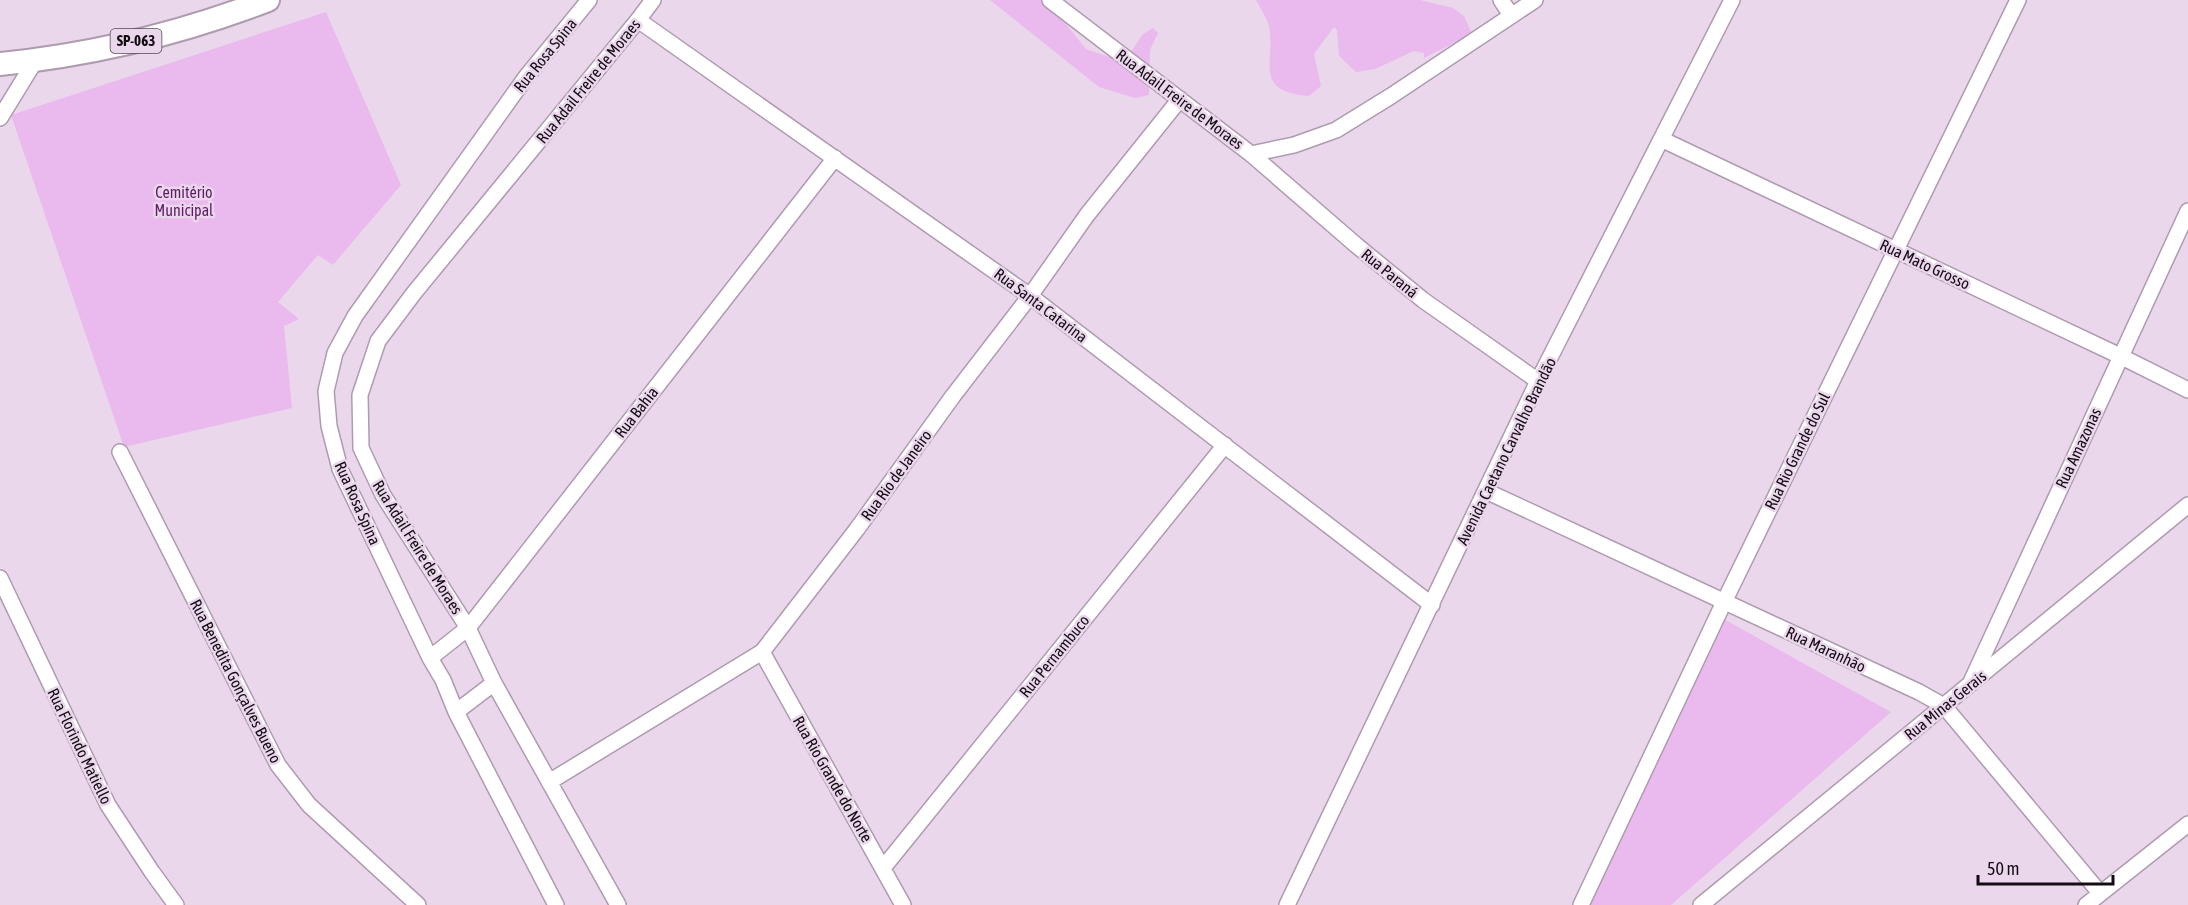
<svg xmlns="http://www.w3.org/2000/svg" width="2188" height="905" viewBox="0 0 2188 905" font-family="'Asap Condensed',sans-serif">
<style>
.green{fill:#eab9ee}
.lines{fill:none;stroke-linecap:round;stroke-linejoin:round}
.minor-casing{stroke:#ae9baf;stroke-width:18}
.primary-casing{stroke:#ae9baf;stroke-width:26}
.minor{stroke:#fff;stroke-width:15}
.primary{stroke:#fff;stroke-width:22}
.labels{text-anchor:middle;stroke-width:5;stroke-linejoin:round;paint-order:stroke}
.shield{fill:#ebd7ec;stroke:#544954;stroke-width:1.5}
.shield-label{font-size:15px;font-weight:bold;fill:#130c13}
.street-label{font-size:16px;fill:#130c13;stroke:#ebd7ec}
.park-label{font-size:16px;fill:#601d66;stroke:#ebd7ec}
</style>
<rect width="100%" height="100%" fill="#ebd7ec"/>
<path class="green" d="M990,0H1060L1061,18L1086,49L1124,62L1143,34L1153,28L1158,33L1150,50L1149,95L1135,98L1099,87Z
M1256,0H1420L1453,8L1464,16L1472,34L1424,58V53L1414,51L1375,69L1356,72L1339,56L1337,30L1334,27L1314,54L1321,86L1309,96C1252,91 1276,63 1269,26C1267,18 1260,8 1256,0Z
M326,12L401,185L333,265L318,255L278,302L299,319L284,326L292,408L124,447L11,115Z
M1722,618L1891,712L1671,905H1587Z"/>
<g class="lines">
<g class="minor-casing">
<path id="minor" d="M1050,0L1251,154L1356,245L1423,300L1538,381
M1501,0L1511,15
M638,20L1030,296L1432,605
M0,118L35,61
M1661,139L2120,356L2188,390
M1251,154L1294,145L1336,130L1391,96L1535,0
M120,452L278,765L309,805L418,905
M1486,491L1919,692L1944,706L2100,893
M0,578L108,805L152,872L176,905
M762,652L903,905
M430,658L468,628L835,158
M1971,682L2188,211
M456,712L494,683
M549,782L762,652L857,529L953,396L1030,296L1087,215L1180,99
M883,868L1225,445
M556,905L456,712L443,680L430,658L340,469L329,426L326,391L335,353L355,316L526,77L589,0
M618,905L494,683L468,628L383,495L361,448L360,395L378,341L414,293L638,20L653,0
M1287,905L1538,381L1732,0
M1581,905L1724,602L2018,0
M1701,905L2188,505
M2086,905L2188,824"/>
</g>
<g class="primary-casing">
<path id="primary" d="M0,64C92,55 182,33 268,0"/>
</g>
<use href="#minor" class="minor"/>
<use href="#primary" class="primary"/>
</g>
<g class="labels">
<rect class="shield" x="110.5" y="29" width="51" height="24" rx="4.5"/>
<g class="shield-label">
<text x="136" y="46">SP-063</text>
</g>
<g class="street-label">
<text transform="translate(545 55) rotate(-51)" y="6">Rua Rosa Spina</text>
<text transform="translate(588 81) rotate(-51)" y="6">Rua Adail Freire de Moraes</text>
<text transform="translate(1180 99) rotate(37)" y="6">Rua Adail Freire de Moraes</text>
<text transform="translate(1925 264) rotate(25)" y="6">Rua Mato Grosso</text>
<text transform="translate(1390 273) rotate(39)" y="6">Rua Paraná</text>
<text transform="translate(1041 305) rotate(37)" y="6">Rua Santa Catarina</text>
<text transform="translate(636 412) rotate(-52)" y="6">Rua Bahia</text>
<text transform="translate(2078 448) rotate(-65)" y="6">Rua Amazonas</text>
<text transform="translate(1506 451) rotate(-64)" y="6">Avenida Caetano Carvalho Brandão</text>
<text transform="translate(1797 451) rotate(-64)" y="6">Rua Rio Grande do Sul</text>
<text transform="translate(896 475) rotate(-54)" y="6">Rua Rio de Janeiro</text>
<text transform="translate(358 503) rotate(66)" y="6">Rua Rosa Spina</text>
<text transform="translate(418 547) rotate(58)" y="6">Rua Adail Freire de Moraes</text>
<text transform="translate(1826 649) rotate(25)" y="6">Rua Maranhão</text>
<text transform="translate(1054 656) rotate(-51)" y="6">Rua Pernambuco</text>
<text transform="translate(236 681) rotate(63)" y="6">Rua Benedita Gonçalves Bueno</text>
<text transform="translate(1945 705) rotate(-39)" y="6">Rua Minas Gerais</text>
<text transform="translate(80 746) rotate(64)" y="6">Rua Florindo Matiello</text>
<text transform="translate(833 779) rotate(60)" y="6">Rua Rio Grande do Norte</text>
</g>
<g class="park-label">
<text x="184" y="198">Cemitério<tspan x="184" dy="18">Municipal</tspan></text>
</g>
</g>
<path d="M1978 875v9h135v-9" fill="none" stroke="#130c13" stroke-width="3"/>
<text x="1987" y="875" font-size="18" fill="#130c13" stroke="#ebd7ec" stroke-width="4.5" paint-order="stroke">50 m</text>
</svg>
